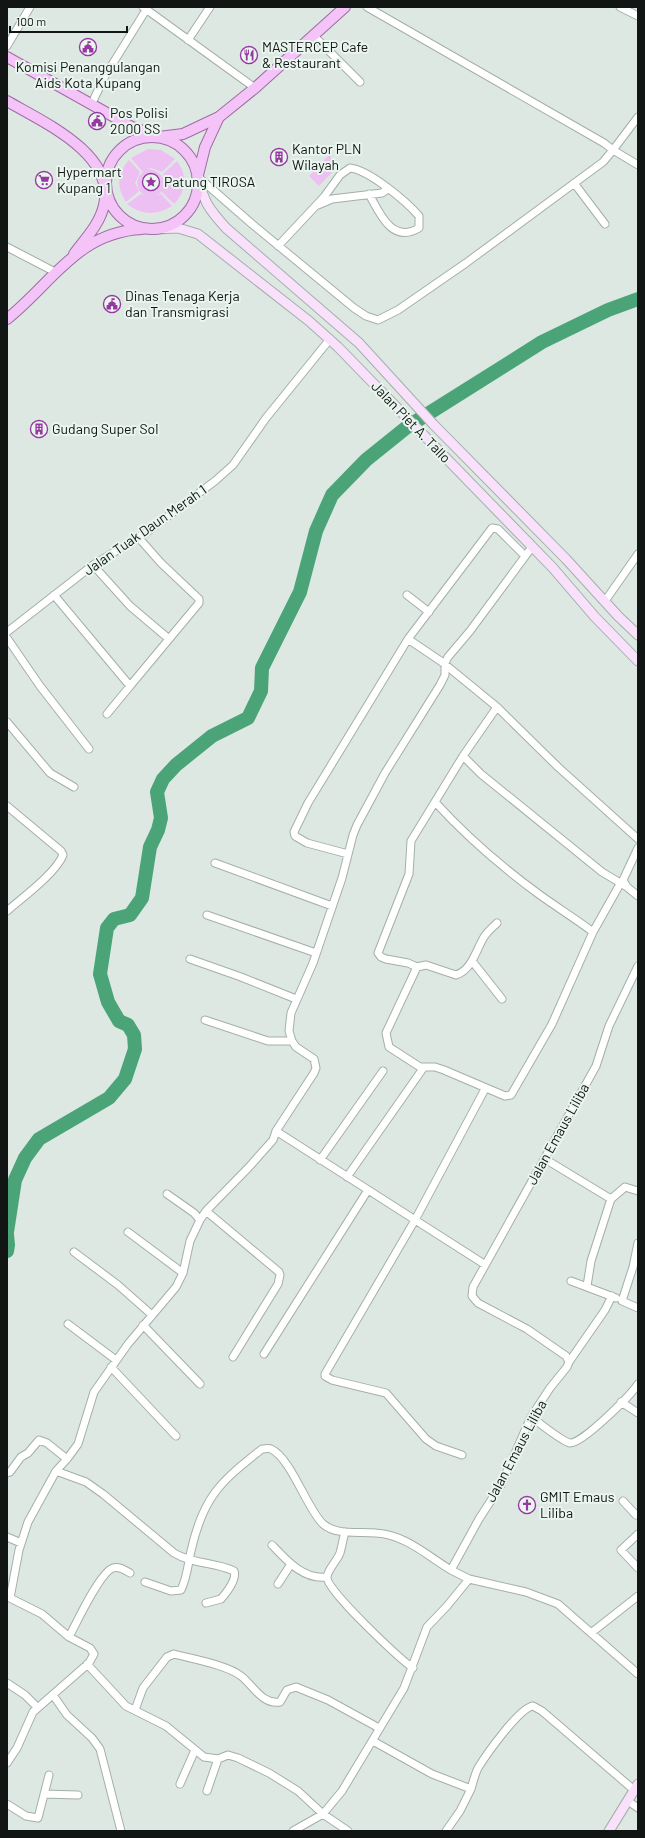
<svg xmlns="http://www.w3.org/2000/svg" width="645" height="1838" viewBox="0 0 645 1838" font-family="Barlow,sans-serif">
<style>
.green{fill:#eebff2}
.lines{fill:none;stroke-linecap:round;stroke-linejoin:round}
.river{stroke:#4aa478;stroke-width:14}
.street-casing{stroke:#a4afa9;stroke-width:9}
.secondary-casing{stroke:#a4afa9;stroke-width:11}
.primary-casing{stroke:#9f6da5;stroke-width:12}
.street{stroke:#fff;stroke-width:7}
.secondary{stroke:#f9e1fc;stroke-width:9}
.primary{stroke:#f4c4f8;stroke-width:10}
.labels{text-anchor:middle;stroke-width:4;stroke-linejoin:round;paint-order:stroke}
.poi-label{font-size:14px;fill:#111513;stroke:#e9f5ee;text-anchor:start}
.street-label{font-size:14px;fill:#111513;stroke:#e9f5ee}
</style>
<rect width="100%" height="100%" fill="#dce8e1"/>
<path class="green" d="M148,149L161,150L175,159L162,172L151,168L146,169C163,169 173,187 157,195C143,203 129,183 143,172L131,158Z
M329,155L339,165L319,186L309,176Z
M129,160L140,172L135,183L139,191L126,202C116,187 117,174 129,160Z
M177,161C188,176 186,191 174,204L162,192L166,185L163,174Z
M141,194L150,197L161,194L172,206C156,216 142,215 127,204Z"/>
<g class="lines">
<path class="river" d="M7,1232L15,1180L25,1158L39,1139L109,1098L125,1079L135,1049L134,1035L128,1025L119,1021L108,1002L100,974L107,928L114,919L130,915L142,898L150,847L158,830L161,818L157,792L163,779L176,765L212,736L248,718L261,691L262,668L300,592L316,531L332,495L366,460L407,427L542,342L608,310L638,299
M7,1235L8,1245L7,1251"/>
<g class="street-casing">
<path id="street" d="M143,7L255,88
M620,7L638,16
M313,35L360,82
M188,40L210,7
M7,46L30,7
M91,105L105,76L146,10
M638,117L613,150L638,165
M197,176L252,224L354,308L366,316L378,320L398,310L466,263L603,162L613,150L604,143L367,7
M574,183L605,224
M318,205L332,199L382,193L388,189
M278,246L324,197L340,175L350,168C369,170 406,201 419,216V228C392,244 380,214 369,194
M7,247L55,272
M93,565L130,606L169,639
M54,595L130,686L199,603V599L161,563L138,537
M407,595L429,612
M605,601L638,554
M7,632L93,565L147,532L215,481L233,465L266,418L330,339
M7,638L40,686L89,749
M408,639L442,662L497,707L558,767L638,839
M497,707L463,756L411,841L409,874L378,953L381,957L386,959L408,963L417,967L426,965L456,975C472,970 476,950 484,937C487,932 493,927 497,923
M107,714L130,686
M7,722L50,773L74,787
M463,756L481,774L602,872L627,887
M435,802C466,836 503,868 540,895C558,908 576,919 593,932
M7,806L61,851L63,855C56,873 22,898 7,911
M638,848L623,880L627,887L638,896
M348,854L307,843L295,836L294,832L308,803L408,639L492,528L498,529L525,556
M215,863L332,906
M207,915L316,953
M190,959L241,977L296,999
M472,961L502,999
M638,966L609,1026L596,1066L473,1287L472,1296L478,1303L527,1329L566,1356L569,1362L567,1367L550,1388L531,1417L501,1485L479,1519L451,1570L469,1579L526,1592L558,1604L638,1674
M417,967L386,1033L389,1047L420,1067H424
M205,1020L268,1041H292
M276,1131L484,1264
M545,1159L611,1199L591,1261L587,1286
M320,1160L383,1071
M347,1177L424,1067H435L444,1070L505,1096L511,1095L552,1024L593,932L620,884
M167,1194L194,1213L200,1220
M611,1199L625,1187L638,1191
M206,1211L279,1272L280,1275L278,1284L233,1357
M128,1232L183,1273
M638,1243L633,1267L622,1301L638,1308
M74,1252L118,1285L152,1315
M571,1281L616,1298
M68,1324L116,1360
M143,1325L200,1384
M264,1354L368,1190
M569,1362L605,1310L612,1296
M111,1367L176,1436
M621,1402L638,1413
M531,1417C540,1423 561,1441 570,1443C582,1444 631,1395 638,1384
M462,1455L436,1446L426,1439L386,1393L332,1380L325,1376V1374L415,1220L485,1089
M56,1471L86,1482L103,1494L174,1553C192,1564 215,1562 234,1571C237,1579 227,1592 221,1599L206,1603
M7,1473L10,1472L21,1457L28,1453L39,1440L47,1443L67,1459
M623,1501L636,1515
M345,1532C343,1539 342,1546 340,1553C337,1561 328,1569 327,1577C325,1589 400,1659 413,1668
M638,1534L621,1550L638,1568
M7,1537L21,1543
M272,1545C287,1561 304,1580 327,1577
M145,1582L171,1591L181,1590C187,1578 188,1564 191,1551C203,1497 220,1482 262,1449C265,1449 268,1448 271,1449C291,1458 307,1509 323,1524C337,1536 359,1531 376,1533C406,1535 426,1555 451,1570
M278,1584L291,1564
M591,1633L638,1596
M69,1637C76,1624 100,1572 113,1568C119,1566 125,1570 130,1573
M87,1664L126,1706L166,1726L204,1757L218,1759L228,1755L238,1758L269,1773L298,1791L323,1814L348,1831
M7,1683L25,1695L37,1707
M53,1695L67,1715L92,1738L100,1749L121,1831
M135,1710L143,1688L167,1657L174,1654C192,1659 227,1665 241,1676C253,1685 262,1705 280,1702L287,1690L296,1687L328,1700L379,1728
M373,1741L432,1774L471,1789L460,1811L446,1831
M7,1763L17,1748L33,1712L89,1663L94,1654L90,1648L69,1637L42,1614L10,1598L19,1550L28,1522L56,1471L67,1459L78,1444L94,1392L128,1344L176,1287L183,1273L190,1241L200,1220L206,1211L249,1167L273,1140L276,1131L314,1073L316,1068L314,1059L296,1047L292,1041L289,1031L291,1013L313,963L342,878L353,835L357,825L385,773L440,685L445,675V663L448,657L470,631L532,547
M180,1784L195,1750
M471,1789C473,1782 475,1774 478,1768C486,1755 519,1708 533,1706L542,1711L634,1790
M207,1791L218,1759
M44,1794L78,1795
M628,1801L638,1808
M7,1804L26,1816L38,1818L49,1775
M293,1831L323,1814L342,1791L404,1688L427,1627L447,1606L469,1579"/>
</g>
<g class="secondary-casing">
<path id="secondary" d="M197,176C205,203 207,207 226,228L359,343L434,425L566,559L618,616L638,635
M154,229L178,228L198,234L309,321L338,347L553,568L595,617L638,661
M609,1831L638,1784"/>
</g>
<g class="primary-casing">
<path id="primary" d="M7,57L132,127L159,137L183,134L219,117L255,88L345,7
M7,101C43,122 116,154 104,205C100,224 85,239 74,254
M106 183a46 46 0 1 1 92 0a46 46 0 1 1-92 0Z
M198,175L205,147L219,117
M7,319C52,283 78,232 142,229"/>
</g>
<use href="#street" class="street"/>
<use href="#secondary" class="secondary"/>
<use href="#primary" class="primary"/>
</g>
<defs>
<g id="civic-ring" transform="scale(0.9)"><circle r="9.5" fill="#e9f5ee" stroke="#9638a1" stroke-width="1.5"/><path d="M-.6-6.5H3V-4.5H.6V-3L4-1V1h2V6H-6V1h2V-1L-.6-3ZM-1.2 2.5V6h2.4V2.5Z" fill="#9638a1"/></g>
<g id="restaurant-ring" transform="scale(0.9)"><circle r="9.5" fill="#e9f5ee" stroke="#9638a1" stroke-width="1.5"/><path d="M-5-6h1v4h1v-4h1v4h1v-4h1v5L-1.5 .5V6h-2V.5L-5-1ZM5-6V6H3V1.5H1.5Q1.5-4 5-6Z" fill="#9638a1"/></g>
<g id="building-ring" transform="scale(0.9)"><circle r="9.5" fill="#e9f5ee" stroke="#9638a1" stroke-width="1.5"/><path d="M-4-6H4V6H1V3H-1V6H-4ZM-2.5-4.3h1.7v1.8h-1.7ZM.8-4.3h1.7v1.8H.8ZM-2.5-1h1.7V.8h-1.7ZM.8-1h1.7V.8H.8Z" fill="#9638a1"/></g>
<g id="supermarket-ring" transform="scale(0.9)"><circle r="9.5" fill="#e9f5ee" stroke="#9638a1" stroke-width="1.5"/><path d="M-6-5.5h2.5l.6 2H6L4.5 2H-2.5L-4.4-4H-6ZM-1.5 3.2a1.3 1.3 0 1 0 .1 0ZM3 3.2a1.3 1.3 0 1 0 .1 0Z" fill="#9638a1"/></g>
<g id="sight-ring" transform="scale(0.9)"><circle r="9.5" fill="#e9f5ee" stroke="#9638a1" stroke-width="1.5"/><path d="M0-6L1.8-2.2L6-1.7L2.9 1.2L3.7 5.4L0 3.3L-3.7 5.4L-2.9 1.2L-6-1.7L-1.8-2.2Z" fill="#9638a1"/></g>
<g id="church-ring" transform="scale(0.9)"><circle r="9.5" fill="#e9f5ee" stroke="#9638a1" stroke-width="1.5"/><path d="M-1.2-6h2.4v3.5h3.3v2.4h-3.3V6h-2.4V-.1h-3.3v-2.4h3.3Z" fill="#9638a1"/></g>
</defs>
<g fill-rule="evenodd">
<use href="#civic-ring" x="88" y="47"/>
<use href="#restaurant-ring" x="249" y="55"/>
<use href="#civic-ring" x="97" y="121"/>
<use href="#building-ring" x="279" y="157"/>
<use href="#supermarket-ring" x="44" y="180"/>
<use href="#sight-ring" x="151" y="182"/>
<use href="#civic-ring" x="112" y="304"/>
<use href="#building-ring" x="39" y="429"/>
<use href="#church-ring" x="527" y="1505"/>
</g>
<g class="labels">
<g class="poi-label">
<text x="262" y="52">MASTERCEP Cafe<tspan x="262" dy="16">&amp; Restaurant</tspan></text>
<text x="88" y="72" text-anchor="middle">Komisi Penanggulangan<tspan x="88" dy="16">Aids Kota Kupang</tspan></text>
<text x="110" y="118">Pos Polisi<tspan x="110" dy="16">2000 SS</tspan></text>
<text x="292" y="154">Kantor PLN<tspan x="292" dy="16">Wilayah</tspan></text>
<text x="57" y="177">Hypermart<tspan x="57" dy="16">Kupang 1</tspan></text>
<text x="164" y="187">Patung TIROSA</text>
<text x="125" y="301">Dinas Tenaga Kerja<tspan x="125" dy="16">dan Transmigrasi</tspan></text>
<text x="52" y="434">Gudang Super Sol</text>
<text x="540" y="1502">GMIT Emaus<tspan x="540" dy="16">Liliba</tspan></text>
</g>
<g class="street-label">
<text transform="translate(411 422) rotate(46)" y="5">Jalan Piet A. Tallo</text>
<text transform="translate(145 530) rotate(-35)" y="5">Jalan Tuak Daun Merah 1</text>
<text transform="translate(558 1134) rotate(-61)" y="5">Jalan Emaus Liliba</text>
<text transform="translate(516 1451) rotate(-62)" y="5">Jalan Emaus Liliba</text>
</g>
</g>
<rect width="645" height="1838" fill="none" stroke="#111513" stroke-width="16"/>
<path d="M10 26v6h117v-6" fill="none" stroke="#111513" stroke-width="2"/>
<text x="16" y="26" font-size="12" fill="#111513" stroke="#e9f5ee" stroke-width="3" paint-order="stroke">100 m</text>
</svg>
